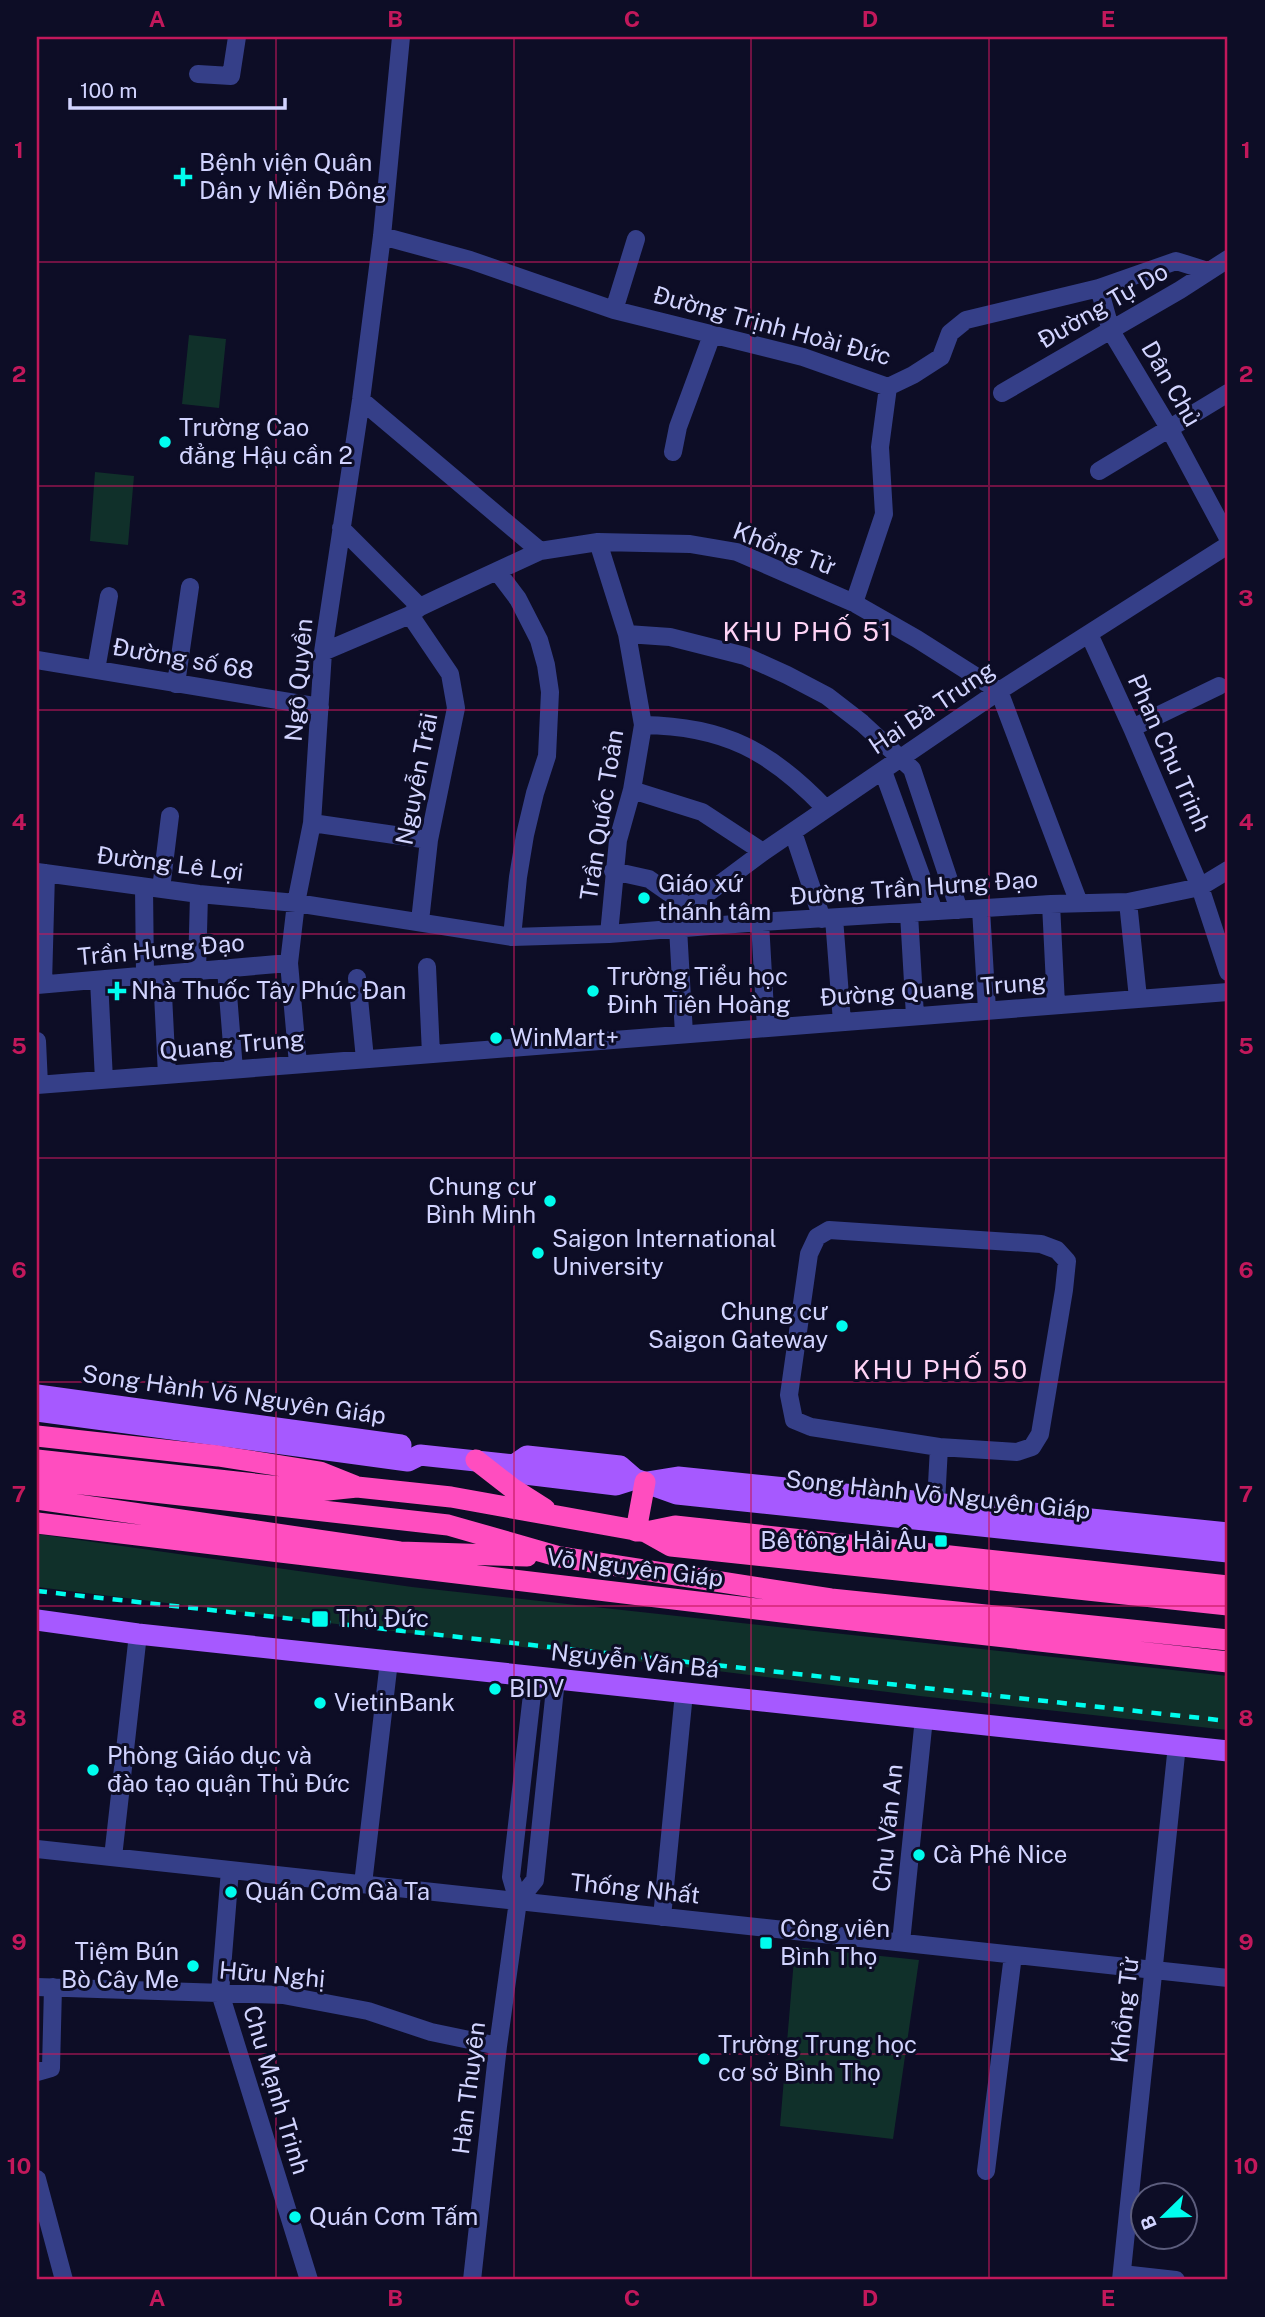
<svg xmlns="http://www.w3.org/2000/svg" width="1265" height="2317" viewBox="0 0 1265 2317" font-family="'Public Sans',sans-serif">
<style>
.green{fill:#10302a}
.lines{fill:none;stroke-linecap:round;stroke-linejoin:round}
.minor{stroke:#353f88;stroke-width:18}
.major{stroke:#a659ff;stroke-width:21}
.highway{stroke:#ff4dbf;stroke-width:21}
.rail{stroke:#00fdee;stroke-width:4.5;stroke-dasharray:10 9;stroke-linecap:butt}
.grid{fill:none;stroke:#c2185b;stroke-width:2;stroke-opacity:0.55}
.poi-dot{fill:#00fdee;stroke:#0d0d26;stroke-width:2.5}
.labels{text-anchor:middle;stroke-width:6;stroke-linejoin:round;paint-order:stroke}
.poi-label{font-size:24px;fill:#d2d4ff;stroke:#0d0d26;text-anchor:start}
.street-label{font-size:24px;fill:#d2d4ff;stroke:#0d0d26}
.neighbourhood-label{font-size:26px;letter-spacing:2px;fill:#ffd4f6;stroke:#0d0d26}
.neatline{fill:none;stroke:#c2185b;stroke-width:2.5}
.grid-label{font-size:23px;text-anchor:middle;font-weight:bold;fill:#c2185b}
</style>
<rect width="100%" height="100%" fill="#0d0d26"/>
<path class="green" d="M189,335L226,339L219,408L182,404Z
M95,472L134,476L128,545L90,541Z
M37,1534L412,1587L1228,1676V1730L920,1696L37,1587Z
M795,1947L919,1960L893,2139L780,2126Z"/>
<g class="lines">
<path class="minor" d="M198,74L231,76L237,37
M382,236L470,260L614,310L803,357L888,387L913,375L941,357L950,333L966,320L1099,288L1176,261L1208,271
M1099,288L1111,331L1169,428L1228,538
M614,310L636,239
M1002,393L1180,290L1228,259
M361,400L540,551
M673,452L678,427L712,335
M1099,471L1228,393
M341,528L420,607
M598,542L627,634L643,725L632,790L618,840L609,934
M497,571L518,599L539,640L546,665L550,692L547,756L535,793L525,835L518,877L512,937
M854,603L884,514L880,447L888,387
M410,615L450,674L456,708L429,840L420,921
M627,634L670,637L745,656L787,675L827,696L862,723L912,769L959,910
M1089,634L1132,728L1200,887L1228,972
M323,652L410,615L420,607L441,597L540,551L598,542L690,544L737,552L854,603L917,639L999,691L1079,903
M37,660L320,707
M96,670L109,596
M176,684L190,587
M643,725C724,726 771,751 826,809
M1132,728L1219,686
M883,771L934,911
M632,790L702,812L763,852
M312,823L429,840
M793,832L822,919
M613,871L649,879L689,907
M37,872L199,894L296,903L512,937L609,934L760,922L1051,904L1128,902L1200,887L1228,870
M144,887L145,975
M161,889L170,816
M1128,902L1138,998
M1051,904L1056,1005
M981,909L987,1010
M909,914L915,1016
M834,918L842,1022
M760,922L766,1028
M427,967L431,1054
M226,969L234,1070
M197,971L199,894
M162,974L167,1075
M357,978L365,1059
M99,980L104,1080
M43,984L46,873
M37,985L289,963
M684,1034L678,928L689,907L763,852L999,691L1228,545
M37,1041L39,1085
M298,1064L289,963L296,903L312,823L323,652L361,400L382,236L401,37
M37,1085L1228,992
M936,1503L939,1447L1017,1452L1032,1447L1040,1434L1064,1290L1067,1261L1057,1250L1041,1244L829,1230L817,1237L809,1254L789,1395L794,1420L811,1427L939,1447
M37,1849L1228,1978
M113,1857L138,1634
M230,1870L220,1993L309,2280
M363,1884L389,1661
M518,1901L535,1880L556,1679
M662,1917L684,1693
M901,1942L924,1718
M37,1987L283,1995L368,2011L431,2032L498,2046
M37,2072L51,2068L53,1987
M986,2171L1013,1955
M37,2179L64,2280
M1122,2274L1176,2280
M472,2280L498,2046L518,1901L511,1877L534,1677
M1121,2280L1177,1745"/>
<path class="major" d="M37,1395L401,1445
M37,1411L408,1461L420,1455L514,1465L525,1474L616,1485L635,1479
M514,1465L527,1456L620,1466L635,1479L677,1494L1228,1552
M647,1482L678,1477L1228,1533
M37,1620L138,1634L1228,1751"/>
<path class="highway" d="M37,1436L218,1456L320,1472L355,1486
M37,1460L318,1491L357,1487L451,1497L646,1532L671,1546L1228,1605
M476,1460L512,1488L545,1509
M37,1479L448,1525L560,1557L831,1599L1228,1640
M37,1499L400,1552L527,1556
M37,1523L807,1615L1228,1662
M636,1531L645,1482
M646,1532L675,1526L1228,1586"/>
<path class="rail" d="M37,1591L1228,1721"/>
</g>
<path class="grid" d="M276,37V2280M514,37V2280M751,37V2280M989,37V2280M37,262H1228M37,486H1228M37,710H1228M37,934H1228M37,1158H1228M37,1382H1228M37,1606H1228M37,1830H1228M37,2054H1228"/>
<g class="poi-dot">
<path d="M179.5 166.5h7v7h7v7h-7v7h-7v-7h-7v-7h7z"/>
<circle cx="165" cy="442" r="7"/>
<circle cx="644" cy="898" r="7"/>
<path d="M113.5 980.5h7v7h7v7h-7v7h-7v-7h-7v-7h7z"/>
<circle cx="593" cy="991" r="7"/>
<circle cx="496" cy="1038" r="7"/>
<circle cx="550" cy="1201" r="7"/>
<circle cx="538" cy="1253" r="7"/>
<circle cx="842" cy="1326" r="7"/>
<rect x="934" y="1534" width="14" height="14" rx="3.5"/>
<rect x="311" y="1610" width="18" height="18" rx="3.5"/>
<circle cx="495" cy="1689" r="7"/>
<circle cx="320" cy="1703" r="7"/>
<circle cx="93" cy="1770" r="7"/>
<circle cx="919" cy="1855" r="7"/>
<circle cx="231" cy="1892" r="7"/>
<rect x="759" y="1936" width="14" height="14" rx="3.5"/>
<circle cx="193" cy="1966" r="7"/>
<circle cx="704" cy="2059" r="7"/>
<circle cx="295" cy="2217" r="7"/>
</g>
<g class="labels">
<g class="poi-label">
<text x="199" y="171">Bệnh viện Quân<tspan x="199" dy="28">Dân y Miền Đông</tspan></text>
<text x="179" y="436">Trường Cao<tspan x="179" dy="28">đẳng Hậu cần 2</tspan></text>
<text x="658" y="892">Giáo xứ<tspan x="658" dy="28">thánh tâm</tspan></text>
<text x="607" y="985">Trường Tiểu học<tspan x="607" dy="28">Đinh Tiên Hoàng</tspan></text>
<text x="131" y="999">Nhà Thuốc Tây Phúc Đan</text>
<text x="510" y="1046">WinMart+</text>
<text x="536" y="1195" text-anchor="end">Chung cư<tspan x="536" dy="28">Bình Minh</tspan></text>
<text x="552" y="1247">Saigon International<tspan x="552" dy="28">University</tspan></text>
<text x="828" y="1320" text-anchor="end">Chung cư<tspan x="828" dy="28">Saigon Gateway</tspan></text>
<text x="927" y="1549" text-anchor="end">Bê tông Hải Âu</text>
<text x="336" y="1627">Thủ Đức</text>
<text x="509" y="1697">BIDV</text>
<text x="334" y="1711">VietinBank</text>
<text x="107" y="1764">Phòng Giáo dục và<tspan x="107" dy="28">đào tạo quận Thủ Đức</tspan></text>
<text x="933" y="1863">Cà Phê Nice</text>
<text x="245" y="1900">Quán Cơm Gà Ta</text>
<text x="780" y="1937">Công viên<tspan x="780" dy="28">Bình Thọ</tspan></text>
<text x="179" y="1960" text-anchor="end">Tiệm Bún<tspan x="179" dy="28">Bò Cây Me</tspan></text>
<text x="718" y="2053">Trường Trung học<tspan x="718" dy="28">cơ sở Bình Thọ</tspan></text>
<text x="309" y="2225">Quán Cơm Tấm</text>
</g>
<g class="street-label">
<text transform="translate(1103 306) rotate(-30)" y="8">Đường Tự Do</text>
<text transform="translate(772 326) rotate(15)" y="8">Đường Trịnh Hoài Đức</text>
<text transform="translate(1171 384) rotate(60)" y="8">Dân Chủ</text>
<text transform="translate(784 549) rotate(21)" y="8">Khổng Tử</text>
<text transform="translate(183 659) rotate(10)" y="8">Đường số 68</text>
<text transform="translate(299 680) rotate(-85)" y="8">Ngô Quyền</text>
<text transform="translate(932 708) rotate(-34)" y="8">Hai Bà Trưng</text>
<text transform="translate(1169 753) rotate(66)" y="8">Phan Chu Trinh</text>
<text transform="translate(417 779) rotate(-79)" y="8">Nguyễn Trãi</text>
<text transform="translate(602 815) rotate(-81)" y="8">Trần Quốc Toản</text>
<text transform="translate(170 864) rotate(7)" y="8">Đường Lê Lợi</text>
<text transform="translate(914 888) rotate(-4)" y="8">Đường Trần Hưng Đạo</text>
<text transform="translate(161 950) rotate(-5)" y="8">Trần Hưng Đạo</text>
<text transform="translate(933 990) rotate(-4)" y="8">Đường Quang Trung</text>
<text transform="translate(232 1045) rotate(-5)" y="8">Quang Trung</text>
<text transform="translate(234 1395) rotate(8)" y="8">Song Hành Võ Nguyên Giáp</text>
<text transform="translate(938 1495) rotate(6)" y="8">Song Hành Võ Nguyên Giáp</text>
<text transform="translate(635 1568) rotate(7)" y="8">Võ Nguyên Giáp</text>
<text transform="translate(635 1661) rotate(6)" y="8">Nguyễn Văn Bá</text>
<text transform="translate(888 1828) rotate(-84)" y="8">Chu Văn An</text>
<text transform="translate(635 1889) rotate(6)" y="8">Thống Nhất</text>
<text transform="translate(272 1975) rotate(5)" y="8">Hữu Nghị</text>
<text transform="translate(1125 2010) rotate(-84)" y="8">Khổng Tử</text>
<text transform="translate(469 2088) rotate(-83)" y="8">Hàn Thuyên</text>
<text transform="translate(276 2090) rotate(73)" y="8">Chu Mạnh Trinh</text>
</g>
<g class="neighbourhood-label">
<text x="808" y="641">KHU PHỐ 51</text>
<text x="941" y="1379">KHU PHỐ 50</text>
</g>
</g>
<rect width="1265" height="2317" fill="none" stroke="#0d0d26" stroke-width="77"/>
<g transform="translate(1164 2216) rotate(247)"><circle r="33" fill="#0d0d26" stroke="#5c5d7d" stroke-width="2"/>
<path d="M0-5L12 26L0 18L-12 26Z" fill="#00fdee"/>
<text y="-10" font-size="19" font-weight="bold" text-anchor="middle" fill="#d2d4ff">B</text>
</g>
<path d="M70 98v10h215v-10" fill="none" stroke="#d2d4ff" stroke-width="3.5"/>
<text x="80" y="98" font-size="21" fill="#d2d4ff" stroke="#0d0d26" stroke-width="5" paint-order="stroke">100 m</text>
<rect x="38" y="38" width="1188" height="2240" class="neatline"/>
<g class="grid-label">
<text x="157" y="27">A</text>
<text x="395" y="27">B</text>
<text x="632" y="27">C</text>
<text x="870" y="27">D</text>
<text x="1108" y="27">E</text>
<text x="19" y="158">1</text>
<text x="1246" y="158">1</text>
<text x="19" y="382">2</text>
<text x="1246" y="382">2</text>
<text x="19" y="606">3</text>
<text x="1246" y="606">3</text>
<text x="19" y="830">4</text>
<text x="1246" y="830">4</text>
<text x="19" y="1054">5</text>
<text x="1246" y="1054">5</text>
<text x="19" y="1278">6</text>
<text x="1246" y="1278">6</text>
<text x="19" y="1502">7</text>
<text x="1246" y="1502">7</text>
<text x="19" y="1726">8</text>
<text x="1246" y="1726">8</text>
<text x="19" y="1950">9</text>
<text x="1246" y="1950">9</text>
<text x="19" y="2174">10</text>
<text x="1246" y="2174">10</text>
<text x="157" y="2306">A</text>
<text x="395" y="2306">B</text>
<text x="632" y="2306">C</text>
<text x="870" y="2306">D</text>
<text x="1108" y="2306">E</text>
</g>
</svg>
